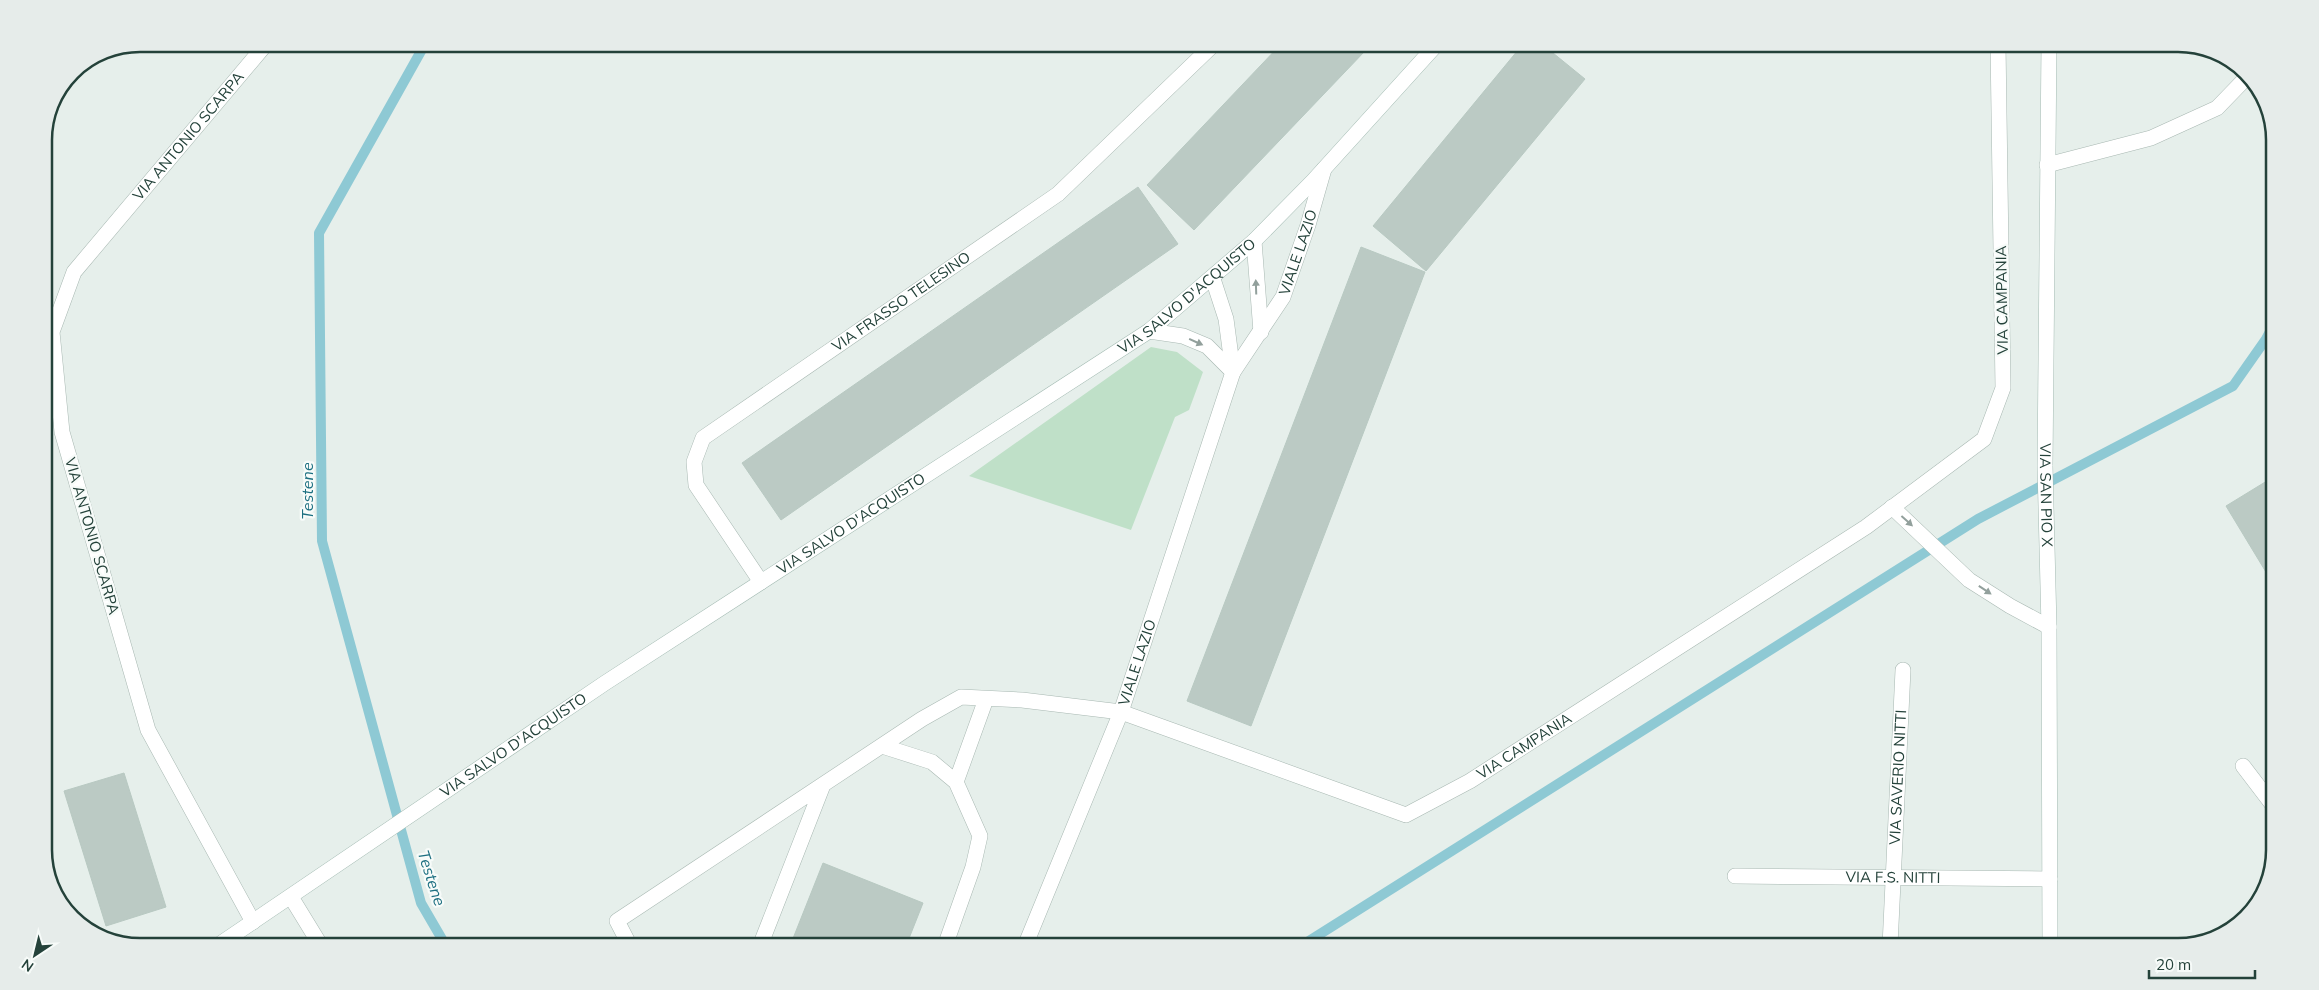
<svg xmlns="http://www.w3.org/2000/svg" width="2319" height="990" viewBox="0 0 2319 990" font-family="Mulish,sans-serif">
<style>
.green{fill:#bfe0c8}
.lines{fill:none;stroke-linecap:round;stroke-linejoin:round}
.stream{stroke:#8ec9d4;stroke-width:10}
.building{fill:#bbcac4;stroke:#b8c9c2}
.lane-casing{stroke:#a8b8b2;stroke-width:16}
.street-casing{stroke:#a8b8b2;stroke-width:16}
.secondary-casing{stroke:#a4bbb3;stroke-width:16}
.lane{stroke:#fff;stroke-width:15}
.street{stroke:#fff;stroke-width:15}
.secondary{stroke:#fff;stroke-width:15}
.oneway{fill:#92a09c}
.labels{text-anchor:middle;stroke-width:4.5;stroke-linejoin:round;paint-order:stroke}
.street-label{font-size:15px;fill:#24423a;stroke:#f7fbf9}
.water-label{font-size:16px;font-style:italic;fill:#1c6f80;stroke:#f7fbf9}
.rim{fill:none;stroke:#24423a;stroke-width:2.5}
</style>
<rect width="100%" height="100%" fill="#e6efeb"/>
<path class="green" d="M1151,347L1177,352L1203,372L1189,410L1175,417L1131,530L969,476Z"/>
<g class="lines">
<path class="stream" d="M425,44L319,233L322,541L421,903L446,946
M1301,946L1978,519L2233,386L2266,339L2275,322"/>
</g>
<path class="building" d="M1281,44H1357L1365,51L1194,230L1147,185Z
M1523,44H1542L1585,79L1426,271L1373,226Z
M1138,187L1178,244L781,520L742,463Z
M1361,247L1425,272L1251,726L1187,701Z
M2275,476V587L2226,506Z
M124,773L166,907L106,926L64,791Z
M823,863L923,903L906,946H790Z"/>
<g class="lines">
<g class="lane-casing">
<path id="lane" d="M2047,165L2151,138L2217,108L2247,77
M882,746L932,762L956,782L980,836L973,867L945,946
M956,782L986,699
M630,946L617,921L922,719L961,697L1022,700L1121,712
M760,946L823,785"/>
</g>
<g class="street-casing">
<g id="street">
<path d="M1254,241L1261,332"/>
<path d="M1213,279L1226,319L1233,372"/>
<path d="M1149,331L1183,336L1207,346L1233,372"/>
<path d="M1892,507L1969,580L2010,606L2049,627"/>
<path id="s1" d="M761,582L696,485L694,462L703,438L1058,194L1214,44"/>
<path id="s2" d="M1121,712L1406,815L1470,781L1866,527L1984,439L2003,388L1998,44"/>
<path d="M2243,766L2275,808"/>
<path id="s3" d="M1735,876L2050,879"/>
<path d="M291,897L321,946"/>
<path id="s4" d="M253,922L148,730L62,432L52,332L74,272L266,44"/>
<path id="s5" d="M1025,946L1121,712L1233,372L1283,297L1308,225L1324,169"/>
<path id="s6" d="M1890,946L1903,670"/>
</g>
</g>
<g class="secondary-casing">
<g id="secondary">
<path id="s7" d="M2049,44L2045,466L2049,627L2050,946"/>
<path id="s8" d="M217,946L605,683L1149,331L1254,241L1313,181L1437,44"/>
</g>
</g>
<use href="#lane" class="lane"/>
<use href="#street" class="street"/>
<use href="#secondary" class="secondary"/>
</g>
<defs><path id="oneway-solid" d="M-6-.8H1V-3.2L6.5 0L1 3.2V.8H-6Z" transform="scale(1.25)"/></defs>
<g class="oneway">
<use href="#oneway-solid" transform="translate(1256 287) rotate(-92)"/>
<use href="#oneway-solid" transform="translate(1196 342) rotate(24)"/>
<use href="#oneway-solid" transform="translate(1907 521) rotate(42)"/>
<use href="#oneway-solid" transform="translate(1985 590) rotate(34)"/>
</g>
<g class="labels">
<g class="street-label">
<text dy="5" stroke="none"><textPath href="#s4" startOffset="871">VIA ANTONIO SCARPA</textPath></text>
<text dy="5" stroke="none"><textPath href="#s5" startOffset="748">VIALE LAZIO</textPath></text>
<text dy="5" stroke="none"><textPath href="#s8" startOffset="1168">VIA SALVO D'ACQUISTO</textPath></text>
<text transform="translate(2002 300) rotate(-91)" y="5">VIA CAMPANIA</text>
<text dy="5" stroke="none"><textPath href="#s1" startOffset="406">VIA FRASSO TELESINO</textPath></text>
<text dy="5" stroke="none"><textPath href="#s7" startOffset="451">VIA SAN PIO X</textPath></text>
<text dy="5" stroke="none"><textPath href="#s8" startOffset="762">VIA SALVO D'ACQUISTO</textPath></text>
<text transform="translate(92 536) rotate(74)" y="5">VIA ANTONIO SCARPA</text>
<text dy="5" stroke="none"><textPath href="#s5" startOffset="305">VIALE LAZIO</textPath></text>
<text dy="5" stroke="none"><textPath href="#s8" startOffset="358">VIA SALVO D'ACQUISTO</textPath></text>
<text dy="5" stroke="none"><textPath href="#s2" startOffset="440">VIA CAMPANIA</textPath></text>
<text dy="5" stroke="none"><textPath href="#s6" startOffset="169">VIA SAVERIO NITTI</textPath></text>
<text dy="5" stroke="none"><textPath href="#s3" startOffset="158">VIA F.S. NITTI</textPath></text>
</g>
<g class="water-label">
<text transform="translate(307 491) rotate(-90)" y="6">Testene</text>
<text transform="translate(432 878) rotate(72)" y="6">Testene</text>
</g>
</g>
<path d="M0 0H2319V990H0ZM140 52H2178A88 88 0 0 1 2266 140V850A88 88 0 0 1 2178 938H140A88 88 0 0 1 52 850V140A88 88 0 0 1 140 52Z" fill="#e6ecea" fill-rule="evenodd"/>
<path class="rim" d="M140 52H2178A88 88 0 0 1 2266 140V850A88 88 0 0 1 2178 938H140A88 88 0 0 1 52 850V140A88 88 0 0 1 140 52Z"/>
<g transform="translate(35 955) rotate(215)" stroke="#f7fbf9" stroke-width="4" paint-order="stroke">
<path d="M0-4L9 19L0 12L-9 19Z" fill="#24423a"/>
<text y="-8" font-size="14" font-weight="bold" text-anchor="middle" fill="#24423a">N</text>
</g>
<path d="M2149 970v8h106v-8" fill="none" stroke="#24423a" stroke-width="2.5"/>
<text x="2156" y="970" font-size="15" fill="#24423a" stroke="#f7fbf9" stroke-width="4" paint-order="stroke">20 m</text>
</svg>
